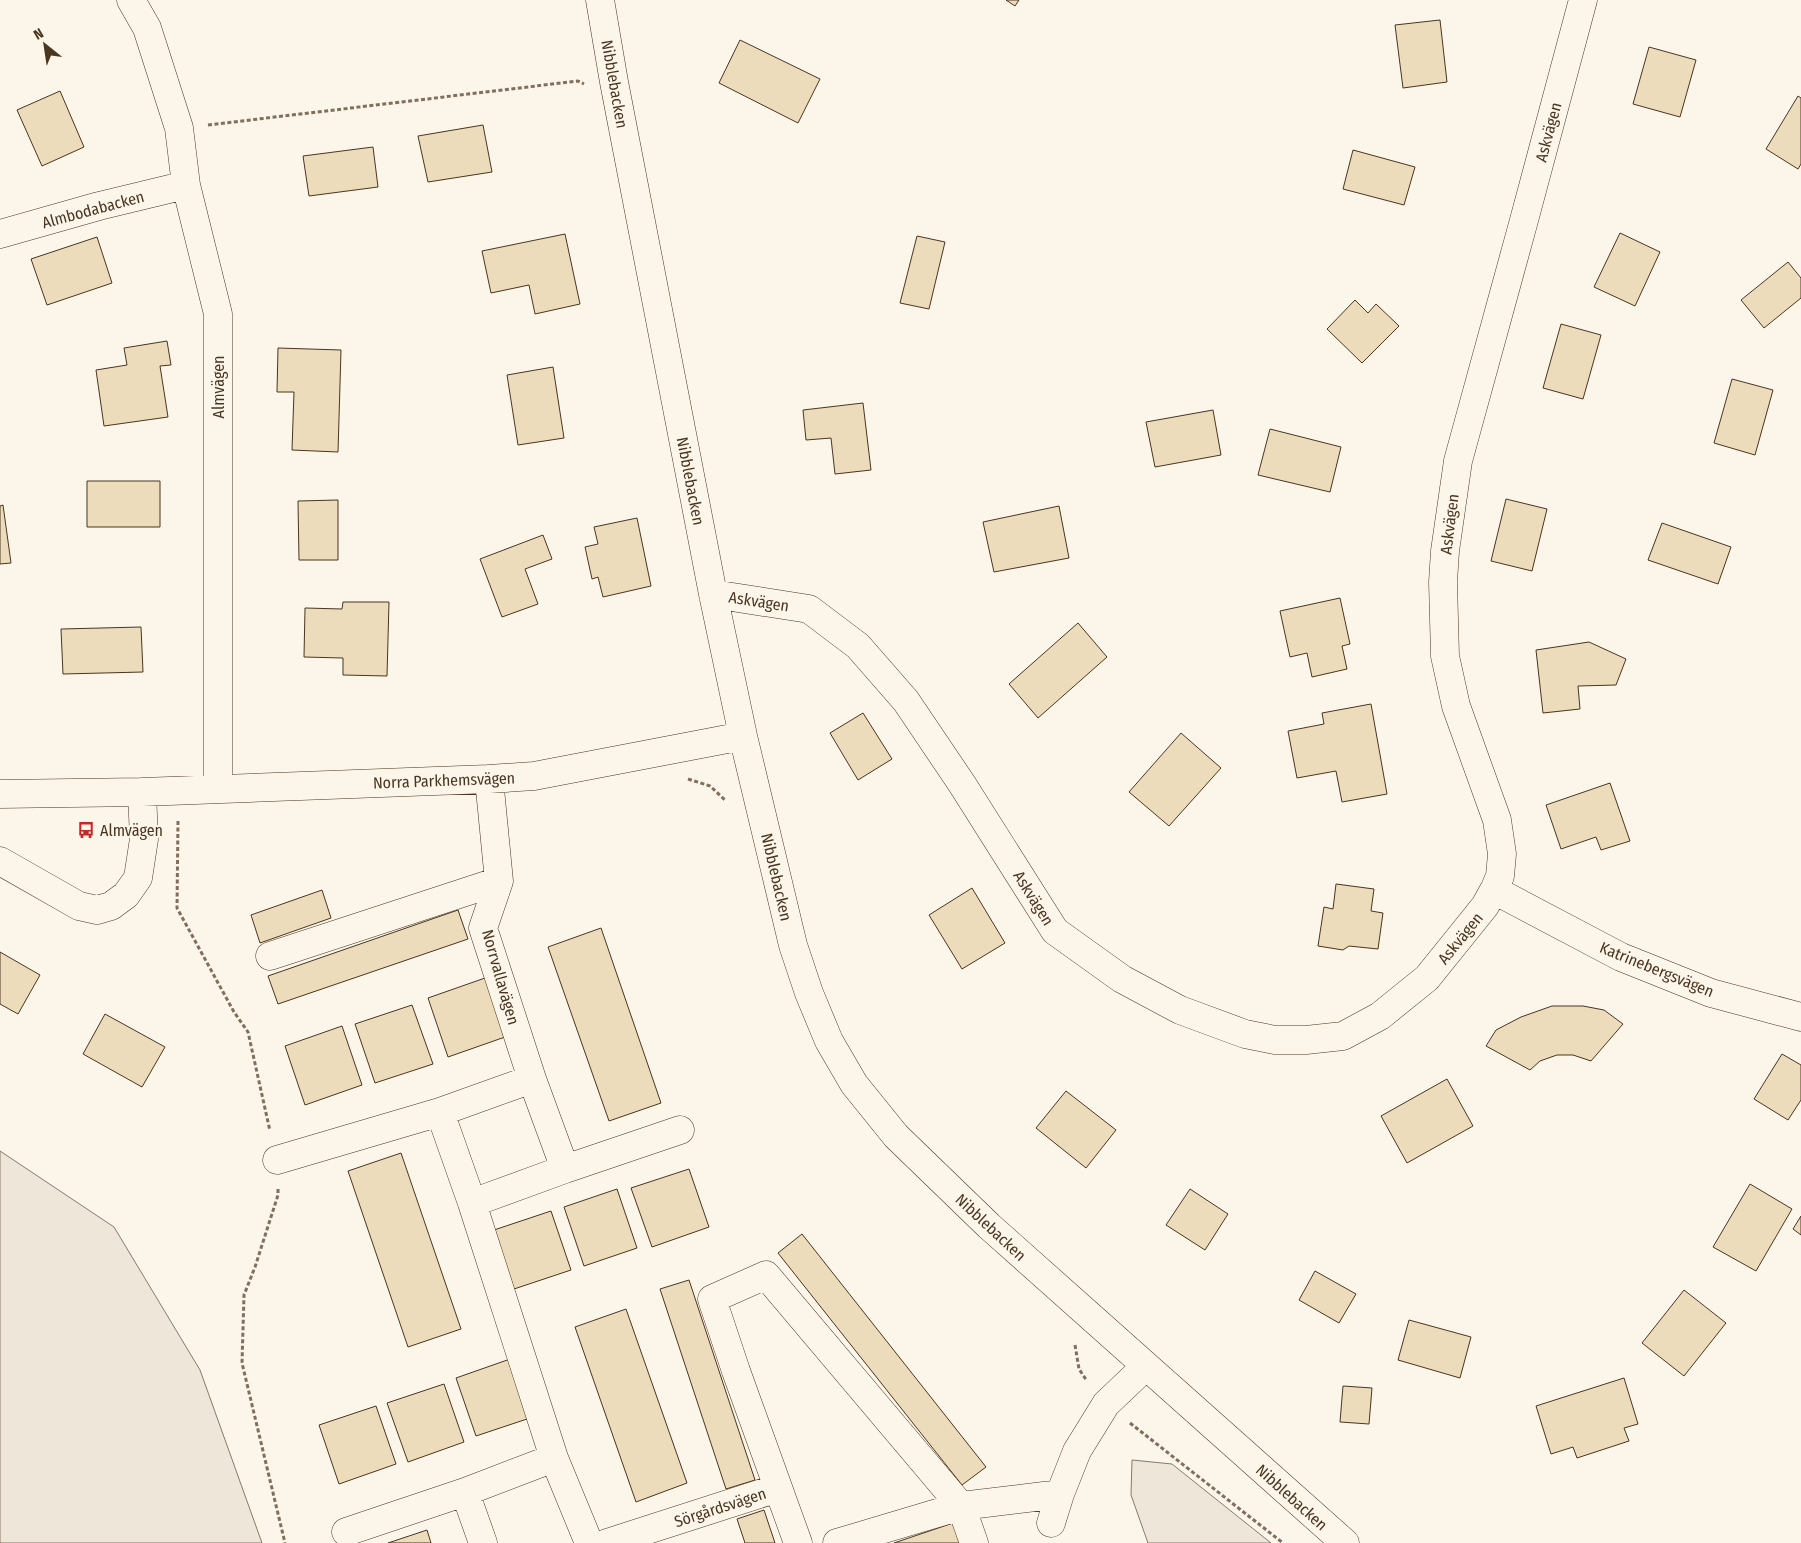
<svg xmlns="http://www.w3.org/2000/svg" width="1801" height="1543" viewBox="0 0 1801 1543" font-family="'Fira Sans Condensed',sans-serif">
<style>
.green{fill:#ede6d9;stroke:#887966}
.building{fill:#ecdcbc;stroke:#4a3520}
.lines{fill:none;stroke-linecap:round;stroke-linejoin:round}
.minor-casing{stroke:#4a3520;stroke-width:29}
.path{stroke:#7f6f5c;stroke-width:3;stroke-dasharray:4 2.5;stroke-linecap:butt}
.minor{stroke:#fbf6e9;stroke-width:28}
.labels{text-anchor:middle;stroke-width:4;stroke-linejoin:round;paint-order:stroke}
.street-label{font-size:16px;fill:#4a3520;stroke:#fbf6e9}
.poi-label{font-size:16px;fill:#4a3520;stroke:#fbf6e9;text-anchor:start}
</style>
<rect width="100%" height="100%" fill="#fbf6e9"/>
<path class="green" d="M0,1151L114,1227L200,1370L262,1543H0Z
M1132,1460L1172,1464L1271,1543H1148L1131,1495Z"/>
<path class="building" d="M1006,0H1019L1015,6Z
M1440,20L1447,82L1403,88L1395,25Z
M740,40L820,79L798,123L719,83Z
M1649,47L1696,60L1680,117L1633,104Z
M60,91L84,147L42,166L17,110Z
M1798,96L1801,98V164L1798,169L1766,149Z
M483,125L492,172L428,182L418,136Z
M373,147L378,187L309,196L303,156Z
M1353,150L1415,167L1404,205L1343,189Z
M1620,233L1660,252L1635,306L1594,287Z
M565,234L580,304L535,314L529,285L491,293L482,251Z
M917,236L945,242L929,309L900,303Z
M97,237L112,283L47,305L31,259Z
M1788,262L1801,278V298L1764,328L1741,300Z
M1355,300L1368,313L1376,304L1399,326L1362,363L1327,329Z
M1561,324L1601,335L1583,399L1543,388Z
M167,341L171,365L160,366L168,417L104,426L96,370L127,365L124,348Z
M278,348L341,350L338,452L292,450L294,392H277Z
M553,367L564,438L518,445L507,375Z
M1732,379L1773,390L1755,455L1714,443Z
M863,403L871,470L835,474L831,438L806,440L803,410Z
M1213,410L1221,455L1155,467L1146,422Z
M1270,429L1341,447L1330,492L1258,475Z
M87,481H160V527H87Z
M1506,499L1547,509L1532,571L1491,561Z
M338,500V560H299L298,501Z
M3,505L11,563L0,564V506Z
M1059,506L1069,558L994,572L983,522Z
M637,518L651,586L603,597L598,577L592,579L585,547L598,544L594,527Z
M1662,523L1731,547L1718,584L1648,560Z
M543,535L552,559L525,569L538,604L502,617L480,559Z
M1340,598L1350,644L1342,646L1347,669L1312,677L1307,653L1290,657L1280,611Z
M343,602H389L387,676L343,675V658L304,657L305,608L342,609Z
M1078,623L1107,657L1038,718L1009,684Z
M141,627L143,672L63,674L61,629Z
M1589,642L1626,659L1616,685L1578,686L1580,709L1543,713L1536,650Z
M1371,704L1387,794L1342,802L1336,771L1297,778L1288,731L1324,724L1322,713Z
M863,713L892,759L858,780L830,733Z
M1181,733L1221,768L1169,826L1129,792Z
M1610,783L1630,841L1601,850L1596,837L1561,849L1546,805Z
M1336,884L1374,889L1371,911L1383,913L1378,949L1349,946L1343,950L1318,946L1324,907L1333,909Z
M972,888L1005,943L962,969L929,915Z
M322,890L331,918L260,943L251,915Z
M458,910L468,939L278,1004L268,976Z
M601,928L661,1103L609,1121L548,947Z
M0,952L40,975L18,1014L0,1004Z
M485,978L505,1037L448,1057L428,998Z
M412,1005L433,1064L375,1083L355,1024Z
M1552,1006H1583L1604,1010L1623,1024L1591,1061L1573,1055H1557L1540,1061L1530,1070L1486,1046L1496,1030L1521,1017Z
M105,1014L165,1047L142,1087L83,1054Z
M342,1026L362,1085L305,1105L285,1046Z
M1782,1054L1801,1065V1100L1788,1120L1754,1099Z
M1447,1079L1473,1126L1407,1163L1381,1116Z
M1066,1091L1116,1130L1086,1168L1036,1128Z
M401,1153L461,1329L408,1347L348,1171Z
M689,1169L709,1227L652,1247L631,1188Z
M1750,1184L1792,1209L1756,1271L1713,1247Z
M617,1189L637,1248L584,1266L564,1207Z
M1190,1189L1228,1214L1205,1250L1166,1225Z
M551,1211L571,1270L514,1289L494,1230Z
M1801,1216V1235L1793,1229Z
M802,1234L986,1467L962,1485L778,1253Z
M1315,1271L1356,1294L1339,1323L1299,1300Z
M689,1280L755,1480L726,1489L660,1289Z
M1684,1290L1726,1323L1684,1376L1642,1343Z
M626,1309L687,1483L636,1502L575,1327Z
M1409,1320L1471,1337L1460,1378L1398,1360Z
M513,1358L533,1417L476,1436L456,1378Z
M1624,1378L1638,1424L1624,1428L1629,1441L1577,1458L1573,1447L1551,1454L1536,1406Z
M444,1384L464,1442L408,1462L387,1403Z
M1343,1386L1372,1388L1369,1424L1340,1422Z
M376,1406L396,1464L339,1484L319,1425Z
M764,1510L775,1543H745L737,1519Z
M953,1523L960,1543H894Z
M427,1530L431,1543H388Z"/>
<g class="lines">
<g class="minor-casing">
<path id="minor" d="M131,0L147,28L179,128L186,185L218,314V788
M600,0L614,82L713,594L743,736L793,945L809,993L829,1041L854,1084L896,1136L989,1226L1345,1543
M0,234L99,206L186,185
M713,594L809,609L858,646L906,701L962,784L1055,931L1122,979L1180,1010L1245,1034L1275,1040H1306L1343,1036L1380,1016L1427,978L1485,906L1495,888L1500,876L1502,854L1497,820L1456,706L1445,656L1443,582L1445,551L1458,461L1523,224L1583,0
M489,779L499,881L483,928L532,1079L565,1169
M0,794L142,792L489,779L534,776L743,736
M0,861L79,906L97,910L111,906L126,895L138,878L144,839L142,792
M1494,890L1621,957L1711,993L1801,1017
M270,956L499,881
M440,1112L472,1203
M277,1160L440,1112L532,1079
M465,1492L483,1543
M1051,1523L1060,1494
M346,1532L465,1492L554,1458
M589,1543L554,1458L472,1203L565,1169L680,1130
M607,1543L778,1488
M798,1543L736,1371L712,1299L766,1275L961,1506L837,1543
M974,1543L961,1506L1060,1494L1077,1451L1106,1404L1146,1366"/>
</g>
<path class="path" d="M208,125L578,81L584,84
M688,779L710,786L725,800
M178,821L177,908L234,1012L248,1032L270,1131
M278,1189V1195L255,1267L244,1295L242,1363L285,1543
M1075,1345L1079,1369L1087,1381
M1130,1423L1283,1543"/>
<use href="#minor" class="minor"/>
</g>
<defs>
<g id="bus-bare" transform="scale(1.35)"><path d="M-5-6H5V4H4V6H2V4H-2V6H-4V4H-5ZM-3.5-4V0h7V-4ZM-3.5 1.2v1.5H-2V1.2ZM2 1.2v1.5H3.5V1.2Z" fill="#c62828" stroke="#fbf6e9" stroke-width="2.5" paint-order="stroke"/></g>
</defs>
<g fill-rule="evenodd">
<use href="#bus-bare" x="86" y="830"/>
</g>
<g class="labels">
<g class="street-label">
<text transform="translate(615 84) rotate(80)" y="6">Nibblebacken</text>
<text transform="translate(1548 132) rotate(-75)" y="6">Askvägen</text>
<text transform="translate(93 209) rotate(-15)" y="6">Almbodabacken</text>
<text transform="translate(218 387) rotate(-90)" y="6">Almvägen</text>
<text transform="translate(691 481) rotate(79)" y="6">Nibblebacken</text>
<text transform="translate(1449 524) rotate(-83)" y="6">Askvägen</text>
<text transform="translate(759 601) rotate(9)" y="6">Askvägen</text>
<text transform="translate(444 780) rotate(-2)" y="6">Norra Parkhemsvägen</text>
<text transform="translate(777 877) rotate(77)" y="6">Nibblebacken</text>
<text transform="translate(1034 898) rotate(58)" y="6">Askvägen</text>
<text transform="translate(1460 938) rotate(-51)" y="6">Askvägen</text>
<text transform="translate(1657 969) rotate(22)" y="6">Katrinebergsvägen</text>
<text transform="translate(501 977) rotate(74)" y="6">Norrvallavägen</text>
<text transform="translate(991 1227) rotate(43)" y="6">Nibblebacken</text>
<text transform="translate(1292 1497) rotate(42)" y="6">Nibblebacken</text>
<text transform="translate(720 1507) rotate(-18)" y="6">Sörgårdsvägen</text>
</g>
<g class="poi-label">
<text x="100" y="836">Almvägen</text>
</g>
</g>
<g transform="translate(45 45) rotate(330)" stroke="#fbf6e9" stroke-width="4" paint-order="stroke">
<path d="M0-4L9 19L0 12L-9 19Z" fill="#4a3520"/>
<text y="-8" font-size="14" font-weight="bold" text-anchor="middle" fill="#4a3520">N</text>
</g>
</svg>
